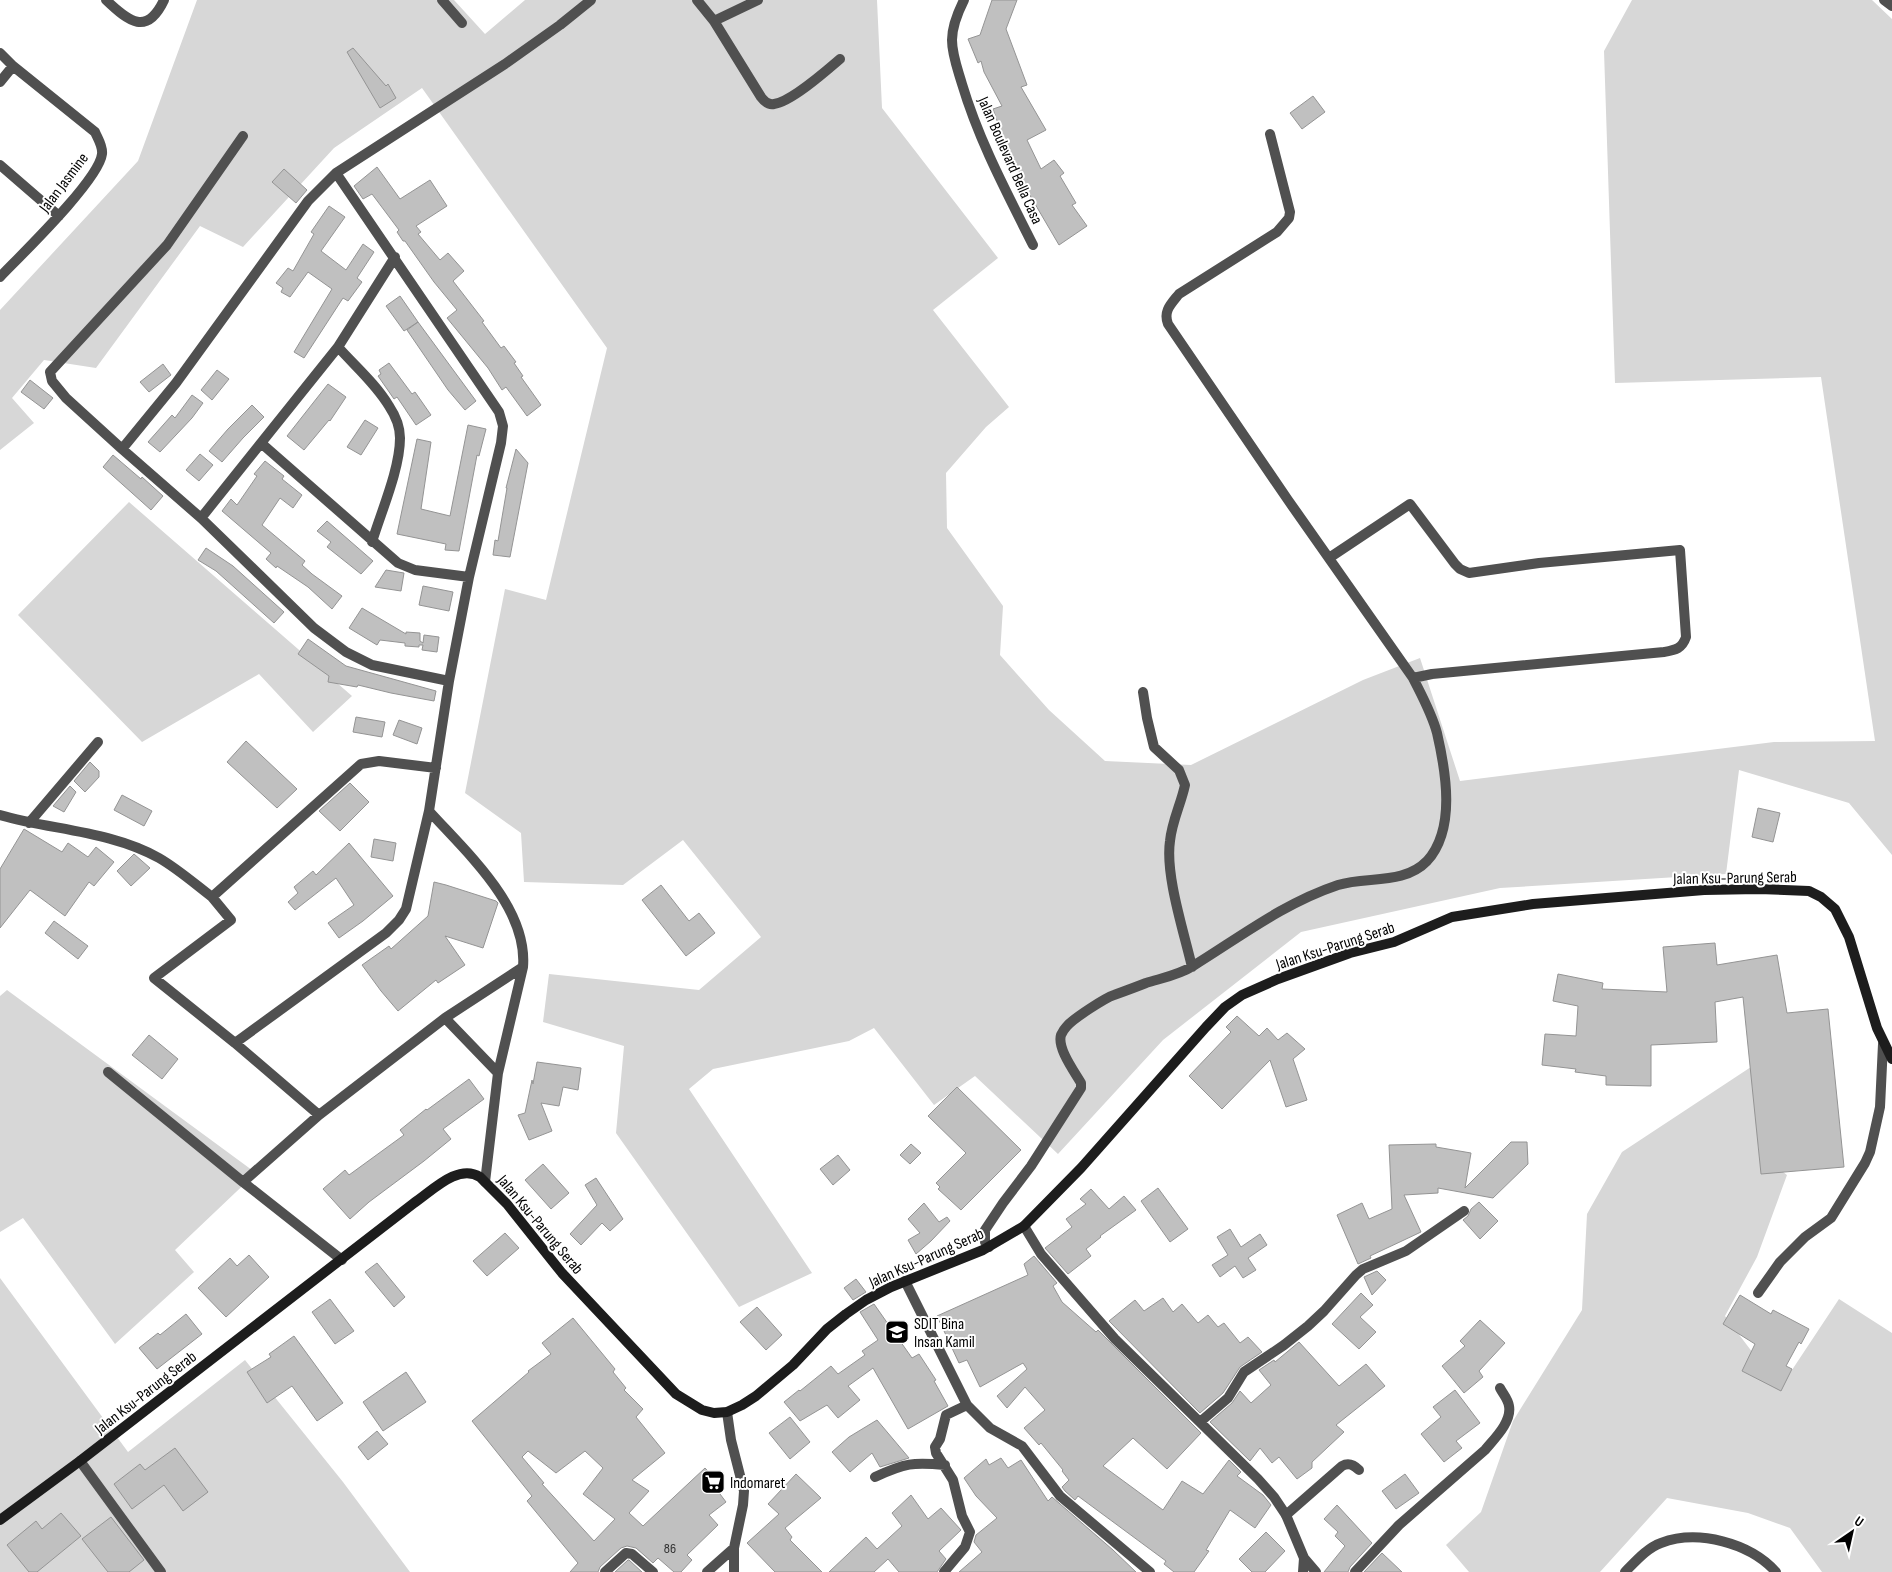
<svg xmlns="http://www.w3.org/2000/svg" width="1892" height="1572" viewBox="0 0 1892 1572" font-family="'Sofia Sans Condensed',sans-serif">
<style>
.green{fill:#d7d7d7}
.building{fill:#c0c0c0;stroke:#949494;fill-rule:evenodd}
.lines{fill:none;stroke-linecap:round;stroke-linejoin:round}
.lane{stroke:#505050;stroke-width:10}
.street{stroke:#505050;stroke-width:10}
.secondary{stroke:#1d1d1d;stroke-width:10}
.labels{text-anchor:middle;stroke-width:4;stroke-linejoin:round;paint-order:stroke}
.number-label{font-size:14px;fill:#303030}
.street-label{font-size:16px;fill:#000;stroke:#fff}
.poi-label{font-size:16px;fill:#000;stroke:#fff;text-anchor:start}
</style>
<rect width="100%" height="100%" fill="#fff"/>
<path class="green" d="M197,0H454L485,34L525,0H877L882,108L998,258L933,310L1009,407L986,427L946,473L947,528L1003,606L1000,655L1049,710L1105,761L1191,765L1363,680L1420,658L1460,781L1774,742L1875,741L1821,377L1615,383L1604,51L1632,0H1872L1892,19V855L1849,803L1739,770L1726,874L1500,888L1301,932L1163,1040L1058,1154L975,1076L934,1105L874,1028L849,1041L713,1069L689,1089L812,1273L739,1307L616,1133L624,1046L543,1022L549,974L699,990L761,937L683,840L623,885L524,882L521,833L465,793L505,589L546,600L607,348L422,88L334,148L243,247L200,226L96,368L44,360L12,398L34,423L0,450V310L138,161Z
M129,502L352,696L313,732L259,674L142,742L18,615Z
M7,990L256,1173L175,1250L194,1272L115,1344L23,1218L0,1232V996Z
M1754,1065L1759,1154L1787,1175L1757,1257L1725,1316L1768,1373L1788,1376L1839,1299L1892,1333V1572H1822L1790,1528L1748,1513L1667,1498L1600,1572H1469L1446,1545L1481,1512L1513,1421L1582,1310L1587,1214L1622,1152Z
M0,1278L128,1452L245,1360L343,1482L410,1572H0Z"/>
<path class="building" d="M992,0H1017L1006,29L1027,85L1021,87L1046,130L1027,140L1041,169L1054,160L1064,173L1060,176L1076,203L1072,205L1087,226L1059,245L1028,192L1014,159L1011,161L993,109L1002,106L984,72L981,61L978,63L968,39L980,35Z
M353,48L386,86L388,84L396,98L380,108L347,52Z
M1313,96L1325,112L1302,129L1290,113Z
M377,167L400,199L430,180L447,206L416,226L421,232L418,234L440,260L448,253L464,271L453,281L484,321L482,322L501,348L504,346L516,362L514,363L523,376L521,377L541,405L527,416L506,387L502,390L488,368L447,318L457,310L434,282L405,241H403L397,232L399,230L372,194L363,199L354,186Z
M284,169L307,190L296,203L272,182Z
M329,206L345,217L321,251L346,270L363,244L374,252L357,278L362,282L348,301L343,298L304,358L294,352L332,289L308,272L290,297L281,292L283,288L276,283L288,268L293,271L314,234L311,232Z
M400,296L418,322L404,331L386,306Z
M418,322L476,401L465,410L448,390L407,330Z
M389,363L412,394L415,392L431,415L416,425L397,397L394,399L378,376L381,374L379,370Z
M163,364L171,375L149,392L140,382Z
M217,370L229,379L212,400L201,390Z
M30,380L53,398L44,409L21,392Z
M328,384L346,397L330,421L329,420L304,450L287,436Z
M192,395L203,403L192,418L160,452L148,442L172,415L175,418Z
M252,405L264,417L243,438L222,462L209,451L228,429Z
M365,420L378,428L361,455L347,447Z
M468,425L486,429L479,456L477,455L459,551L445,550L446,544L397,534L417,439L431,442L421,509L450,516Z
M516,449L528,463L510,557L493,555L495,540L498,541L507,488H506Z
M200,454L213,465L199,481L186,470Z
M113,455L141,479L142,477L163,496L151,510L103,467Z
M265,461L284,476L282,479L302,495L293,508L280,498L262,525L305,561L302,565L312,574L342,596L332,609L308,587L277,566L276,568L266,559L271,553L222,511L231,499L237,505L257,476L254,474Z
M327,521L373,561L361,574L327,547L331,542L317,531Z
M206,548L233,566L284,612L274,623L216,571L198,560Z
M386,570L404,573L401,591L375,587Z
M423,586L453,592L449,611L419,605Z
M362,608L406,634V632L420,633V641L423,643L424,635L439,637L437,652L422,650L423,645H419V647L405,646V643L380,640L377,645L349,628Z
M308,639L346,666L436,691L434,701L391,693L358,685L357,687L328,682L329,676L298,654Z
M356,717L385,722L382,737L353,732Z
M399,720L422,728L417,744L393,735Z
M246,741L297,789L277,808L227,762Z
M90,762L99,771V777L85,792L74,781Z
M350,783L369,802L340,831L319,811Z
M70,786L76,792L64,812L53,806Z
M122,795L152,811L144,826L114,810Z
M1758,808L1780,813L1773,842L1752,837Z
M24,829L62,852L68,843L88,857L96,847L114,862L94,886L89,882L65,916L30,890L0,928V869Z
M374,839L396,843L393,861L371,857Z
M349,843L393,896L363,921L339,938L328,923L354,905L336,878L295,910L288,902L298,893L294,887L313,871L316,875Z
M134,854L150,868L131,886L117,871Z
M434,882L446,885L496,901L498,903L483,948L445,936L465,965L438,983L436,980L398,1011L381,991L362,965L389,946L391,949L428,916Z
M661,885L689,921L699,913L715,933L686,956L642,900Z
M54,921L88,946L78,959L45,933Z
M1715,943L1717,965L1777,955L1787,1013L1828,1009L1844,1167L1761,1174L1743,997L1715,1002L1717,1042L1651,1045V1086L1606,1085V1076L1575,1072L1576,1069L1542,1065L1545,1034L1576,1036L1578,1006L1553,1001L1558,974L1603,983L1602,989L1667,992L1663,947Z
M1237,1016L1259,1036L1267,1028L1278,1040L1287,1033L1305,1049L1293,1059L1307,1100L1286,1107L1270,1060L1222,1109L1189,1076L1231,1032L1226,1027Z
M149,1035L178,1059L162,1079L132,1055Z
M537,1062L581,1068L578,1090L563,1087L559,1106L541,1103L552,1131L529,1140L518,1115L525,1113L532,1080L533,1084Z
M469,1079L484,1099L443,1129L451,1139L424,1161L369,1202L350,1219L323,1189L345,1170L349,1175L404,1135L400,1130L426,1109L427,1110Z
M957,1087L1021,1150L961,1210L938,1189L940,1187L936,1183L966,1153L928,1116Z
M1511,1142H1527L1528,1164L1493,1198L1438,1188V1193L1404,1195L1421,1232L1370,1256L1371,1258L1358,1264L1337,1215L1362,1203L1369,1219L1392,1209L1389,1145L1436,1144V1147L1471,1153L1465,1188Z
M911,1144L921,1153L910,1164L900,1155Z
M838,1155L850,1170L833,1185L820,1169Z
M543,1164L569,1193L551,1209L525,1180Z
M596,1178L623,1219L610,1231L602,1223L581,1245L570,1234L597,1205L585,1185Z
M1158,1188L1188,1229L1170,1242L1141,1201Z
M1091,1189L1109,1209L1124,1196L1136,1210L1100,1236L1101,1237L1086,1249L1091,1256L1068,1274L1045,1248L1072,1227L1066,1219L1086,1204L1080,1199Z
M1479,1202L1498,1221L1480,1239L1463,1220L1468,1216L1471,1209Z
M924,1203L939,1222L947,1217L950,1221L931,1241L916,1254L908,1240L920,1233L908,1219Z
M1230,1229L1241,1247L1260,1234L1267,1245L1248,1258L1256,1270L1243,1278L1235,1266L1220,1277L1212,1265L1228,1255L1217,1237Z
M505,1233L519,1248L487,1276L473,1261Z
M249,1255L269,1277L226,1317L198,1288L230,1258L237,1266Z
M1034,1256L1057,1283L1053,1286L1062,1302L1096,1332L1098,1330L1201,1433L1167,1469L1133,1438L1103,1466L1163,1510L1182,1481L1203,1494L1229,1460L1241,1472L1237,1476L1263,1495L1271,1505L1255,1528L1230,1510L1206,1550L1209,1551L1194,1572H1174L1164,1564L1166,1561L1078,1496L1075,1500L1065,1491L1062,1487L1069,1480L1062,1471L1063,1470L1041,1443L1039,1445L1024,1428L1045,1410L1025,1387L1007,1408L997,1396L1027,1369L1023,1363L980,1387L967,1360L959,1363L937,1316L1028,1275L1024,1264Z
M377,1263L405,1297L394,1307L365,1272Z
M1377,1271L1386,1280L1372,1295L1364,1277Z
M856,1279L866,1292L853,1300L844,1288Z
M1361,1293L1373,1305L1360,1317L1376,1332L1359,1349L1332,1324Z
M1740,1295L1771,1314L1773,1310L1809,1329L1801,1344L1799,1342L1786,1366L1792,1369L1781,1391L1742,1371L1755,1344L1723,1324Z
M1163,1298L1173,1312L1182,1304L1198,1323L1208,1315L1218,1327L1224,1323L1240,1343L1248,1337L1262,1352L1240,1367L1223,1393L1200,1413L1109,1321L1135,1300L1144,1311Z
M330,1299L354,1331L335,1344L312,1312Z
M874,1304L912,1358L919,1354L936,1380L934,1381L948,1406L908,1429L873,1368L848,1386L860,1400L838,1418L827,1405L800,1421L784,1402L799,1390L800,1391L831,1366L838,1374L865,1355L862,1351L878,1340L860,1312Z
M757,1307L782,1335L766,1350L740,1322Z
M186,1314L202,1334L157,1369L139,1348L158,1333L160,1335Z
M573,1318L615,1369L613,1372L626,1388L624,1390L643,1409L636,1417L665,1453L632,1480L649,1491L629,1513L643,1526L705,1468L718,1482L714,1486L726,1502L709,1515L718,1525L687,1555L692,1560L681,1572H674L658,1558L653,1563L636,1548L627,1546L621,1548L600,1567L598,1572H570L578,1563L527,1501L532,1496L472,1421L529,1372L528,1371L551,1354L542,1343ZM528,1451L556,1473L585,1451L603,1468L583,1494L615,1519L594,1541L542,1484L544,1483L522,1457Z
M1480,1320L1505,1343L1479,1371L1483,1377L1464,1393L1442,1366L1465,1346L1460,1341Z
M294,1336L343,1403L317,1421L292,1386L267,1403L247,1372L271,1357L269,1354Z
M1299,1342L1339,1386L1366,1364L1385,1386L1336,1425L1344,1432L1312,1462V1468L1297,1479L1279,1457L1272,1463L1260,1448L1250,1461L1210,1422L1232,1403L1240,1391L1251,1403L1271,1385L1259,1370L1274,1360L1275,1362Z
M406,1372L426,1402L383,1431L363,1402Z
M1455,1390L1480,1423L1456,1441L1462,1448L1444,1462L1421,1434L1441,1417L1433,1407Z
M790,1417L810,1442L790,1459L769,1433Z
M877,1420L909,1458L880,1467L872,1453L850,1472L832,1452L849,1437Z
M377,1431L388,1444L368,1460L358,1447Z
M175,1448L208,1492L183,1511L164,1485L132,1509L114,1484L140,1464L145,1470Z
M1001,1458L1008,1468L1021,1460L1048,1501L1052,1497L1113,1550L1136,1572H959L982,1552L974,1542L976,1535L997,1518L976,1496L964,1478L986,1459L989,1465Z
M796,1474L821,1498L785,1528L792,1537L790,1540L822,1572H775L747,1543L779,1514L768,1504Z
M1405,1474L1419,1493L1396,1509L1382,1491Z
M911,1495L928,1519L941,1508L961,1530L939,1551L946,1559L937,1572H899L888,1559L874,1572H829L866,1537L877,1549L902,1526L892,1513Z
M1337,1505L1372,1543L1350,1567L1348,1572H1324L1345,1546L1335,1536L1338,1532L1324,1519Z
M61,1513L81,1536L37,1572H29L7,1545L36,1521L42,1529Z
M111,1517L144,1560L129,1572H108L82,1539Z
M1266,1532L1285,1551L1265,1572H1252L1239,1559Z
M1382,1553L1402,1572H1364Z
M628,1560H629L642,1572H615Z"/>
<g class="lines">
<path class="lane" d="M1286,1515L1342,1466C1349,1462 1354,1465 1359,1470"/>
<path class="street" d="M106,0C129,22 147,36 164,0
M442,0L462,23
M697,0L714,21L761,97C764,101 769,105 774,104C791,102 826,71 840,59
M964,0C958,12 952,26 952,40C952,55 958,70 962,84C979,141 1007,193 1033,245
M1884,0L1892,6
M714,21L758,0
M0,53L13,66L95,132C98,139 103,146 102,154C99,180 21,255 0,277
M0,82L13,66
M243,136L167,245L50,372L52,381L66,398L122,449L176,383L308,201L336,173L505,64L560,25L591,0
M0,165L59,216
M336,173L499,412L503,426L501,443L469,577L449,681L429,811C466,852 528,907 523,967L498,1073L485,1182
M338,347C355,366 376,384 389,406C395,415 400,427 400,438C400,469 381,512 372,542
M261,443L398,563L415,570L469,577
M122,449L201,518L314,628L346,652L372,665L449,681
M201,518L338,347L395,257
M1329,558L1410,504L1455,564L1460,569L1469,573L1539,563L1680,550L1686,637C1682,649 1675,650 1664,652L1432,674L1413,678
M1143,692L1147,718L1154,747L1179,770L1185,785C1181,804 1172,821 1170,841C1165,875 1184,932 1192,967
M0,815C52,830 111,831 159,858C178,869 195,884 212,897L361,764L379,761L436,768
M29,823L98,742
M212,897L231,920L154,978L235,1043L319,1115L243,1182L342,1260
M445,1018L498,1073
M235,1043L386,933L399,920L406,909L429,811
M108,1072L243,1182
M319,1115L445,1018L523,967
M1024,1226L1041,1254L1115,1339L1258,1479L1274,1497L1286,1515L1304,1558L1303,1572
M989,1247L985,1242V1230L1003,1203L1031,1166L1081,1088V1083C1074,1071 1057,1048 1061,1035C1062,1033 1065,1028 1067,1026C1074,1018 1105,998 1114,995C1125,991 1136,987 1146,983C1162,978 1179,975 1193,966C1240,937 1284,903 1338,885C1367,876 1404,885 1427,861C1456,829 1446,772 1437,733C1432,714 1422,696 1413,678L1288,500L1168,324C1163,311 1171,304 1179,294L1277,232L1289,218L1290,212L1270,134
M905,1281L967,1405L990,1428L1022,1446L1060,1496L1150,1572
M1758,1293L1780,1262L1805,1237L1831,1218L1865,1163L1870,1152L1880,1107L1883,1044
M727,1412L731,1440L744,1491L743,1505L734,1548V1572
M1200,1422L1228,1398L1244,1372L1284,1345L1308,1326L1324,1311L1356,1275L1363,1269L1406,1251L1464,1211
M80,1461L161,1572
M875,1477C905,1463 913,1462 945,1465
M1304,1558L1316,1572
M605,1572L626,1553L632,1554L653,1572
M707,1572L734,1548
M944,1572L965,1547L970,1532L962,1516L953,1480L936,1453L935,1447L940,1439L946,1415L967,1405
M1355,1572L1399,1525L1485,1450C1494,1439 1512,1422 1509,1406C1508,1399 1503,1394 1500,1388
M1625,1572C1636,1561 1647,1548 1661,1543C1698,1529 1750,1543 1776,1572"/>
<path class="secondary" d="M0,1520L80,1461L414,1203C432,1191 458,1163 480,1177L507,1204L562,1273L676,1394L702,1410L714,1413L727,1412L742,1405L756,1396L793,1365L827,1329L846,1314L866,1300L891,1287L983,1250L1024,1226L1081,1168L1206,1027L1225,1007L1242,995L1278,979L1350,953L1394,942L1452,917L1533,904L1704,890L1759,889L1809,891L1821,897L1835,909L1849,937L1877,1028L1892,1059"/>
</g>
<defs>
<g id="school-square" transform="scale(1.25)"><rect x="-9" y="-9" width="18" height="18" rx="4" fill="#000" stroke="#fff"/><path d="M0-5L7-2L0 1L-7-2ZM-4 1L0 2.5L4 1V4Q0 6-4 4Z" fill="#fff"/></g>
<g id="supermarket-square" transform="scale(1.25)"><rect x="-9" y="-9" width="18" height="18" rx="4" fill="#000" stroke="#fff"/><path d="M-6-5.5h2.5l.6 2H6L4.5 2H-2.5L-4.4-4H-6ZM-1.5 3.2a1.3 1.3 0 1 0 .1 0ZM3 3.2a1.3 1.3 0 1 0 .1 0Z" fill="#fff"/></g>
</defs>
<g fill-rule="evenodd">
<use href="#school-square" x="897" y="1332"/>
<use href="#supermarket-square" x="713" y="1482"/>
</g>
<g class="labels">
<g class="number-label">
<text x="670" y="1553">86</text>
</g>
<g class="street-label">
<text transform="translate(1011 160) rotate(66)" y="6">Jalan Boulevard Bella Casa</text>
<text transform="translate(63 182) rotate(-53)" y="6">Jalan Jasmine</text>
<text transform="translate(1735 877) rotate(-1)" y="6">Jalan Ksu-Parung Serab</text>
<text transform="translate(1335 945) rotate(-18)" y="6">Jalan Ksu-Parung Serab</text>
<text transform="translate(541 1224) rotate(50)" y="6">Jalan Ksu-Parung Serab</text>
<text transform="translate(926 1257) rotate(-24)" y="6">Jalan Ksu-Parung Serab</text>
<text transform="translate(145 1392) rotate(-38)" y="6">Jalan Ksu-Parung Serab</text>
</g>
<g class="poi-label">
<text x="914" y="1329">SDIT Bina<tspan x="914" dy="18">Insan Kamil</tspan></text>
<text x="730" y="1488">Indomaret</text>
</g>
</g>
<g transform="translate(1852 1532) rotate(34)" stroke="#ffffff" stroke-width="4" paint-order="stroke">
<path d="M0-4L9 19L0 12L-9 19Z" fill="#000000"/>
<text y="-8" font-size="14" font-weight="bold" text-anchor="middle" fill="#000000">U</text>
</g>
</svg>
